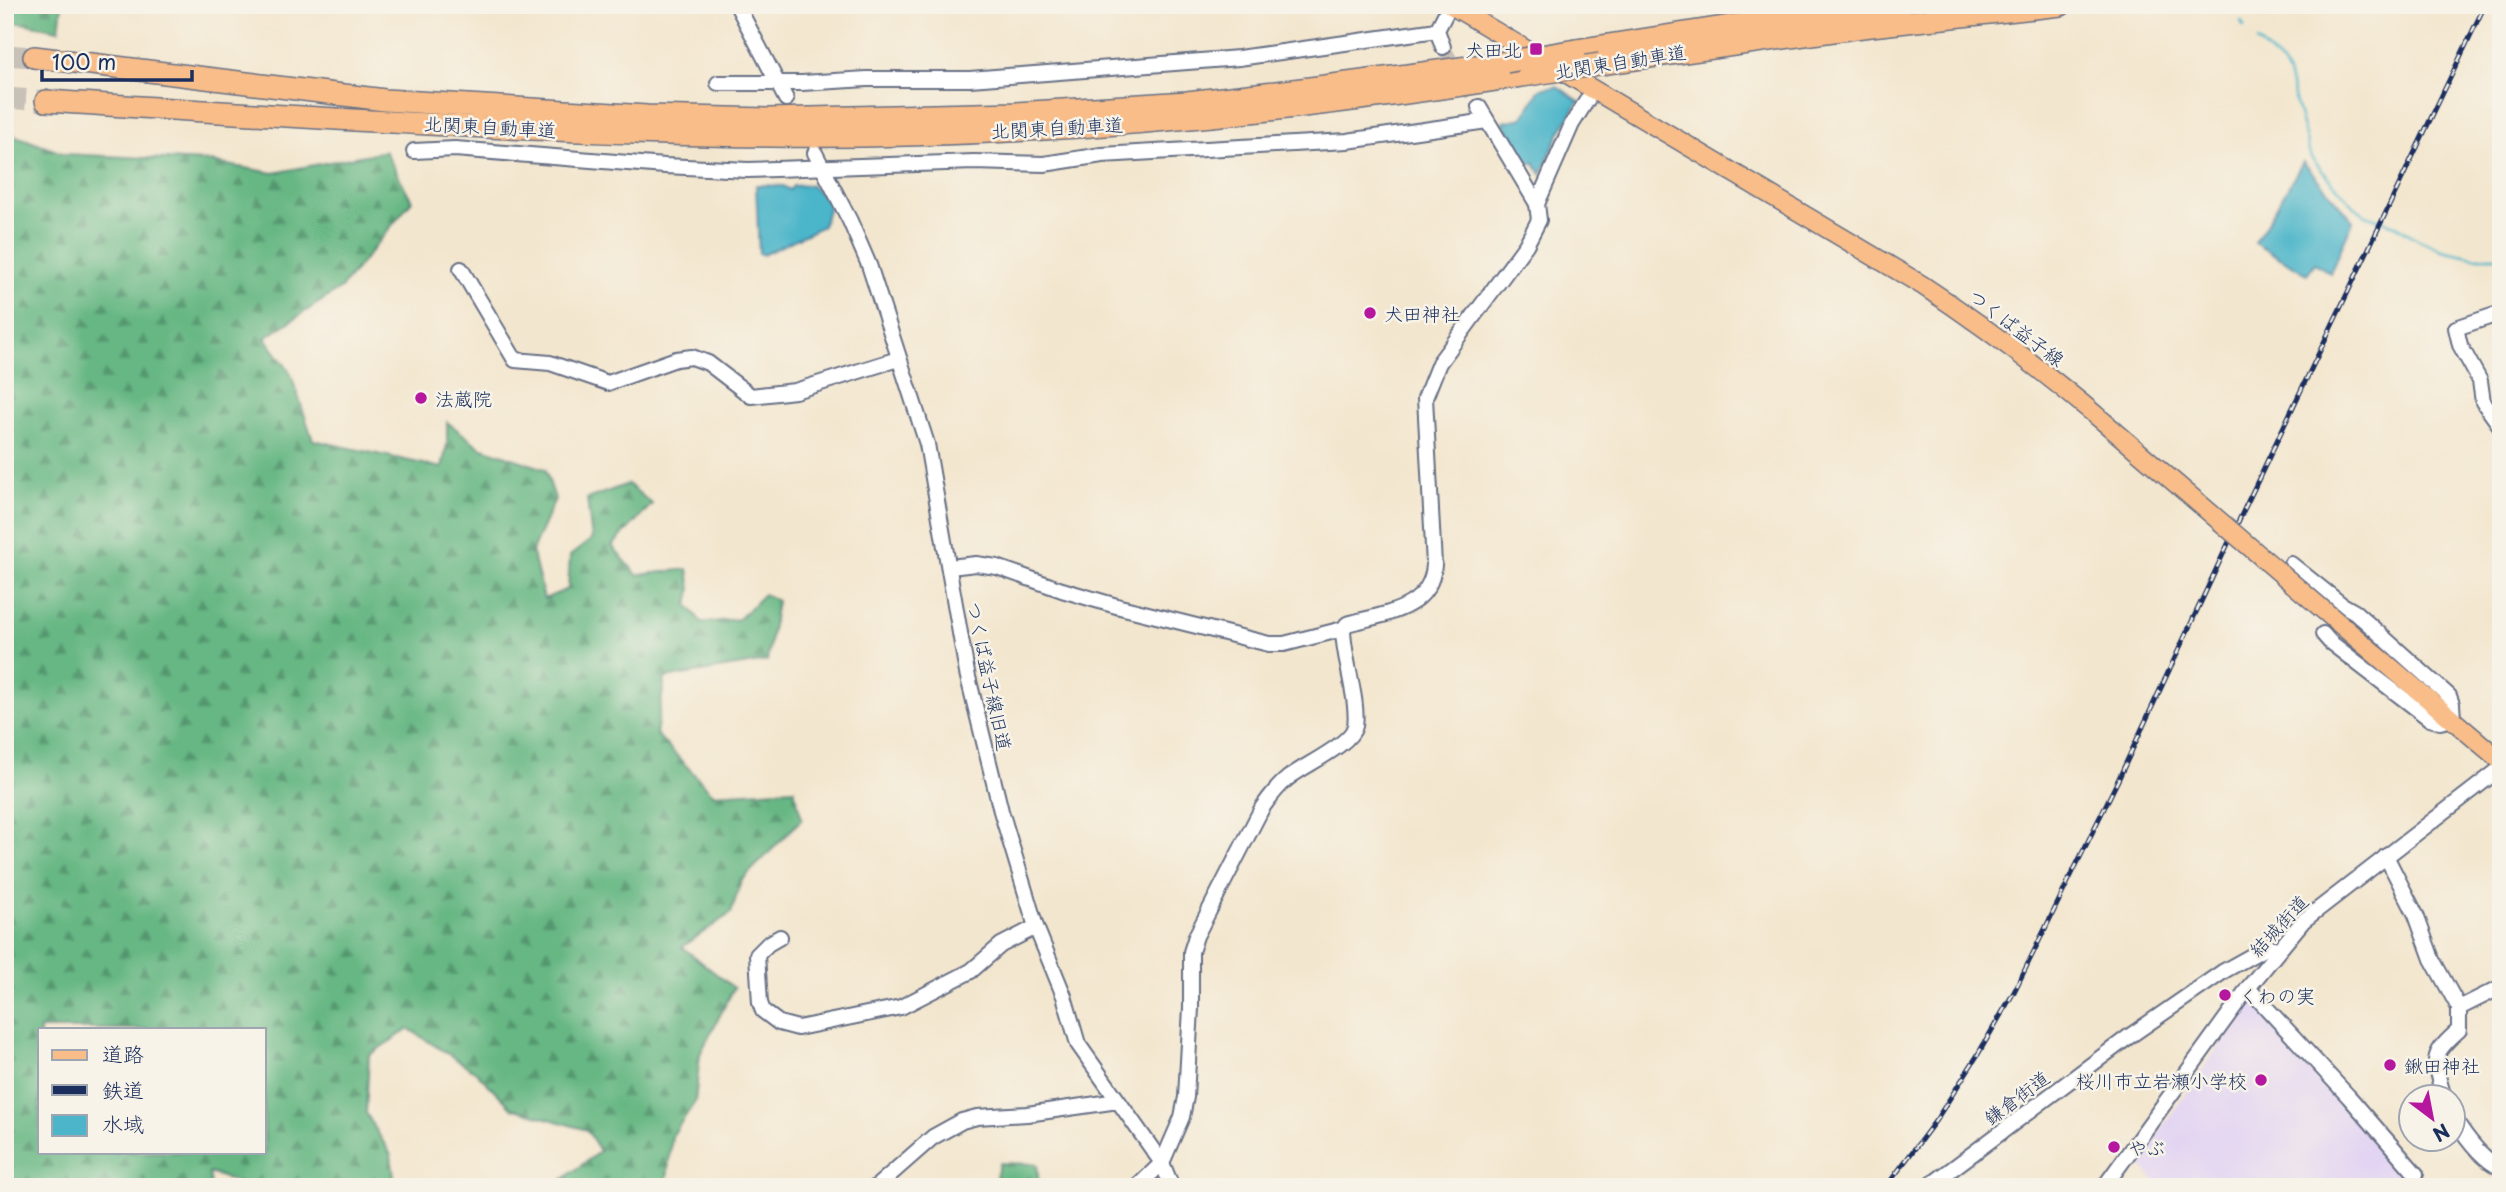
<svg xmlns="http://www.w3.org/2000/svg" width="2506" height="1192" viewBox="0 0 2506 1192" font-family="'Playpen Sans','Klee One',sans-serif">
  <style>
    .built { fill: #e2d4f3 }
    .forest { fill: url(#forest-firs); stroke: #407370; stroke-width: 2; fill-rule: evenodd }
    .water { fill: #4cb5c9; stroke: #347294; stroke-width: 2 }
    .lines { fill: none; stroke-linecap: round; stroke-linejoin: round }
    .stream { stroke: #4cb5c9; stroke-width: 2.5 }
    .minor-tunnel { stroke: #c8c1b8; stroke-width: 14; stroke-dasharray: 14 7; stroke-linecap: butt }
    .highway-tunnel { stroke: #c8c1b8; stroke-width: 21; stroke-dasharray: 21 10; stroke-linecap: butt }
    .minor-casing { stroke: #676f85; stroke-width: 18 }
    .major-casing { stroke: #676f85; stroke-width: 21 }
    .highway-casing { stroke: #676f85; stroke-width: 24 }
    .minor { stroke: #fff; stroke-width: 14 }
    .major { stroke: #f8bd89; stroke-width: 18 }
    .highway { stroke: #f8bd89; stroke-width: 21 }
    .rail-casing { stroke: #1b2f5e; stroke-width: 5 }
    .rail { stroke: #f7f3e8; stroke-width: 2.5; stroke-dasharray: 8; stroke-linecap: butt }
    .major-bridge-casing { stroke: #676f85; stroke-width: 21; stroke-linecap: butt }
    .highway-bridge-casing { stroke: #676f85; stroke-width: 24; stroke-linecap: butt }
    .major-bridge { stroke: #f8bd89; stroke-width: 18 }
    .highway-bridge { stroke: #f8bd89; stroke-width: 21 }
    .poi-dot { fill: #b5179e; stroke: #f7f3e8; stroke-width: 2.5 }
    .labels { text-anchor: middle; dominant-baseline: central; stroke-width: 5; stroke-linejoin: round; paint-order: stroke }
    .poi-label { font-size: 19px; fill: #1b2f5e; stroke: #f7f3e8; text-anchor: start }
    .street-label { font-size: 19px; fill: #1b2f5e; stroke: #f7f3e8 }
  </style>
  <defs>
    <pattern id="forest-firs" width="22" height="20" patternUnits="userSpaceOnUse" patternTransform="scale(1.75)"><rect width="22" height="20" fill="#66b783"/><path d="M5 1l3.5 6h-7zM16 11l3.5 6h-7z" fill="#53956e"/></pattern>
  </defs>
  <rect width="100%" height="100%" fill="#f7f3e8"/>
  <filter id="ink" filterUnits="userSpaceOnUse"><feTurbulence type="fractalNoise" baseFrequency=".0143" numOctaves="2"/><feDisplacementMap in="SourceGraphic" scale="14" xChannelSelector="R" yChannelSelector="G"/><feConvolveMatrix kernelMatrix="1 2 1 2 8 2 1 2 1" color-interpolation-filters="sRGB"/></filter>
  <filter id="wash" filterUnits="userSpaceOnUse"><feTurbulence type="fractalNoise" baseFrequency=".00686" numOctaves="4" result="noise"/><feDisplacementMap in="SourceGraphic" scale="28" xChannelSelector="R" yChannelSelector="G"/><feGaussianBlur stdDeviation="1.57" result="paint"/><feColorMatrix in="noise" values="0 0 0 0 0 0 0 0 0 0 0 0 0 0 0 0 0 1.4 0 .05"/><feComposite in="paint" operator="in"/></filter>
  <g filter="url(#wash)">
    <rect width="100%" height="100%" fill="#f3e6ce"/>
    <path class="built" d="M2253,997L2412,1173L2396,1187H2160L2138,1162Z"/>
    <g class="forest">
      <path d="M5,5H62L59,30L5,20Z"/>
      <path d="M5,132L65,154L204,161L274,173L385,151L412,201L341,288L265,338L290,372L313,440L442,468L447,445V422L480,447L545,469L555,499L532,551L544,599L568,589L570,556L592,539L587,499L628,484L652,504L612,546L637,575L688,569L691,590L688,605L702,623L739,619L764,594L777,601L767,661L665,678L656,734L713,794L794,789L802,819L741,881L731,913L682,947L734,988L700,1054L695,1102L672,1136L666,1187H553L600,1151L587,1130L512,1108L476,1072L409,1029L369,1055L366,1113L391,1155L395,1185L392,1187H254L209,1173L210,1187H5ZM40,1029H264V1152H40Z"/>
      <path d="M1000,1163L1037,1164L1039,1187H993Z"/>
    </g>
    <g class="water">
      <path d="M1557,86L1579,101L1560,132L1541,174L1534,162L1529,164L1503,122L1523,118L1540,89Z"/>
      <path d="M2303,162L2353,221L2330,273L2315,263L2307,274L2255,243Z"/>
      <path d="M756,185L783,186L790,190L793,186L810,185L823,195L829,206L823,226L763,255L759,253Z"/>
    </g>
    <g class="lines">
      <g class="stream">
        <path d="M2241,22L2244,27"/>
        <path d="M2257,41L2283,65L2288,74L2311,158L2355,207L2366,215L2395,225L2419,240L2442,250L2473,257H2501"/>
      </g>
    </g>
  </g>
  <g filter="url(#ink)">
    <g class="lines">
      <path class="minor-tunnel" d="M1443,47L1479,107"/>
      <g class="highway-tunnel">
        <path d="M5,55L34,57"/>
        <path d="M5,98L46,101"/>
      </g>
      <g class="minor-casing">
        <g id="minor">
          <path d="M737,5L786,99"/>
          <path d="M1443,47L1437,30L1450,5"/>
          <path d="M718,83H802L867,79H970L1239,58L1437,30"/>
          <path d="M414,151L455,149L665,166L748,170L974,162L1044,164L1102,155L1347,141L1487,121"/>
          <path d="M815,153L850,221L869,265L927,444L967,673L1001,811L1036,927L1064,996L1078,1044L1162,1163L1172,1187"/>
          <path d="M1537,204L1572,124L1594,89"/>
          <path d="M461,269L515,360L550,363L608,383L676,359L692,357L708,363L751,396L795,391L898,359"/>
          <path d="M2501,313L2456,328L2460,345L2480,381L2483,402L2501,427"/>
          <path d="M2291,564L2341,604L2355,612L2449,696L2452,704L2453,719L2440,722L2430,719L2330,642L2323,634"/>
          <path d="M950,567L976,564L997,567L1062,590L1120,607L1269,644H1284L1343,629L1347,624C1383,614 1431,610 1434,565L1425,398L1439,363L1526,245L1539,220L1537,204L1479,107"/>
          <path d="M2386,856L2416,915L2432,959L2459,1008V1030C2428,1057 2434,1060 2444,1098"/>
          <path d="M780,937L768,944L757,955L760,1003L763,1011L779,1023L798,1028L901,1007L971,971L1001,945L1036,927"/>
          <path d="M2248,988L2349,1097L2416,1174"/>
          <path d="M2459,1008L2501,987"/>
          <path d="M2454,1118C2465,1136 2481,1159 2501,1168"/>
          <path d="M876,1187L933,1137L962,1121L977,1117L1027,1114L1118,1101"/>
          <path d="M1137,1187L1162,1163L1182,1117L1186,1097L1191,1008V952L1196,936L1262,808C1269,798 1277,787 1287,779C1302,766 1351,745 1355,726C1359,701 1343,657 1343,629"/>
          <path d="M1928,1187L2127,1038L2224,971L2267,947L2279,949"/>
          <path d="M2104,1187L2248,988L2303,921L2501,768"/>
        </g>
      </g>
      <g class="major-casing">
        <g id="major">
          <path d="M1451,5L1922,285C1986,327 2046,373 2104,422"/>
          <path d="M2341,625L2501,761"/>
        </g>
      </g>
      <g class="highway-casing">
        <g id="highway">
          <path d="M1576,50L1730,26L1899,5"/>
          <path d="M34,57L385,100L647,116L769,119L1016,113L1187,102L1310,88L1506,62"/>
          <path d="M1600,64L1862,27L2061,5"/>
          <path d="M46,101C287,116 528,133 770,136C1024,139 1278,115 1529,75"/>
        </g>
      </g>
      <use href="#minor" class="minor"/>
      <use href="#major" class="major"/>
      <use href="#highway" class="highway"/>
      <g class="rail-casing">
        <path id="rail" d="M1886,1187L1936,1120L1977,1056L2014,992L2119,778L2240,518L2485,5"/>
      </g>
      <use href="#rail" class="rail"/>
      <g class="major-bridge-casing">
        <path id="major-bridge" d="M2104,422L2341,625"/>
      </g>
      <g class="highway-bridge-casing">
        <g id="highway-bridge">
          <path d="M1506,62L1576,50"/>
          <path d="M1529,75L1600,64"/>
        </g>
      </g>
      <use href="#major-bridge" class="major-bridge"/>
      <use href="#highway-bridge" class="highway-bridge"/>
    </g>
  </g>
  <g class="poi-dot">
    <rect x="1529" y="42" width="14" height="14" rx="3.5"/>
    <circle cx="1370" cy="313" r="7"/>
    <circle cx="421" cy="398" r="7"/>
    <circle cx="2225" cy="995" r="7"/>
    <circle cx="2390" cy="1065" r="7"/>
    <circle cx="2261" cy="1080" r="7"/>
    <circle cx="2114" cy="1147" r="7"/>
  </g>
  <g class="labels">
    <g class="poi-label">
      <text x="1522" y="49" text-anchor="end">犬田北</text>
      <text x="1384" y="313">犬田神社</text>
      <text x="435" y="398">法蔵院</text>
      <text x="2239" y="995">くわの実</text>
      <text x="2404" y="1065">鍬田神社</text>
      <text x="2247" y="1080" text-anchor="end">桜川市立岩瀬小学校</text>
      <text x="2128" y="1147">やぶ</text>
    </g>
    <g class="street-label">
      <text transform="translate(1620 61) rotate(-9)">北関東自動車道</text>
      <text transform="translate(490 126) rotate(3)">北関東自動車道</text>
      <text transform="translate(1057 127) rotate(-3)">北関東自動車道</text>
      <text transform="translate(2017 327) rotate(37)">つくば益子線</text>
      <text transform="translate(990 676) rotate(78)">つくば益子線旧道</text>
      <text transform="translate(2278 925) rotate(-47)">結城街道</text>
      <text transform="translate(2016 1097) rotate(-37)">鎌倉街道</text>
    </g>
  </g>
  <rect width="2506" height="1192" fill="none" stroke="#f7f3e8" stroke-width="28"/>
  <rect x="38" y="1028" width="228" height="126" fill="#f7f3e8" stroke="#9fa5b1" stroke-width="2"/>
  <rect x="52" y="1050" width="35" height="10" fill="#f8bd89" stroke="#9fa5b1" stroke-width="2"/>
  <text x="102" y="1062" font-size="21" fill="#1b2f5e">道路</text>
  <rect x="52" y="1085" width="35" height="10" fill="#1b2f5e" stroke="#9fa5b1" stroke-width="2"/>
  <text x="102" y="1098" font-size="21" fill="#1b2f5e">鉄道</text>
  <rect x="52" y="1115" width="35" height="21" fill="#4cb5c9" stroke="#9fa5b1" stroke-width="2"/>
  <text x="102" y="1132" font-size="21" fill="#1b2f5e">水域</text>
  <g transform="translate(2432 1118) rotate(148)"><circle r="33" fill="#f7f3e8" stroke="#9fa5b1" stroke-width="2"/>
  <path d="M0-5L12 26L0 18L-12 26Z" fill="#b5179e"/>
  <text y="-10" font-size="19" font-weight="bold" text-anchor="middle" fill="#1b2f5e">N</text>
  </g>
  <path d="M42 70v10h150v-10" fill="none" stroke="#1b2f5e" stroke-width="3.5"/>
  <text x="52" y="70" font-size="21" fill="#1b2f5e" stroke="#f7f3e8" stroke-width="5" paint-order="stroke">100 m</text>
</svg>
